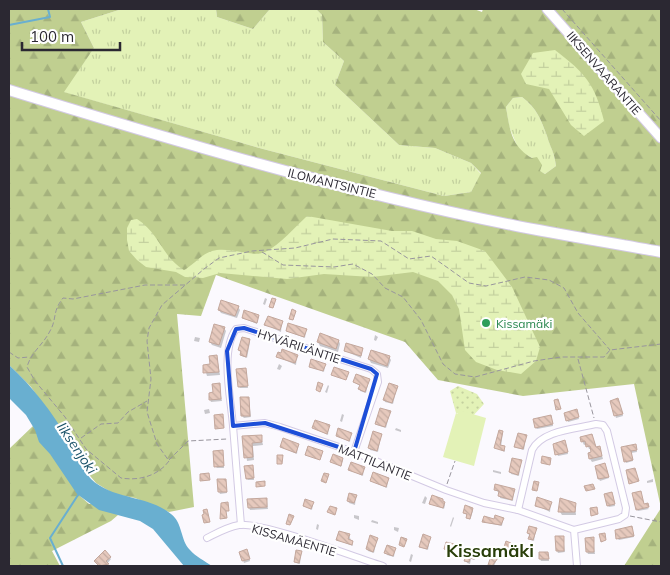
<svg xmlns="http://www.w3.org/2000/svg" width="670" height="575" viewBox="0 0 670 575" font-family="Mulish,sans-serif">
  <style>
    .grass { fill: url(#grass-tufts) }
    .forest { fill: url(#forest-firs); fill-rule: evenodd }
    .wetland { fill: url(#wetland-marsh) }
    .park { fill: url(#park-dots) }
    .pitch { fill: #e3f2b7 }
    .water { fill: #69afd0 }
    .shadow { fill: #0003 }
    .lines { fill: none; stroke-linecap: round; stroke-linejoin: round }
    .stream { stroke: #69afd0; stroke-width: 2 }
    .building { fill: url(#building-back-hatch); stroke: #c3a79c }
    .street-casing { stroke: #d3cae4; stroke-width: 8 }
    .secondary-casing { stroke: #d3cae4; stroke-width: 11 }
    .primary-casing { stroke: #d3cae4; stroke-width: 12 }
    .path { stroke: #98959d; stroke-width: 1; stroke-dasharray: 5 2.5; stroke-linecap: butt }
    .street { stroke: #fff; stroke-width: 6 }
    .secondary { stroke: #fff; stroke-width: 9 }
    .primary { stroke: #fff; stroke-width: 10 }
    .marked { fill: none; stroke: #1d4ed8; stroke-width: 4; stroke-linejoin: round }
    .leisure-dot { fill: #2e9e5b; stroke: #fff; stroke-width: 2 }
    .labels { text-anchor: middle; dominant-baseline: central; stroke-width: 4.5; stroke-linejoin: round; paint-order: stroke }
    .street-label { font-size: 12px; fill: #2b2832; stroke: #fff }
    .leisure-label { font-size: 12px; fill: #27864d; stroke: #fff; text-anchor: start }
    .water-label { font-size: 14px; font-style: italic; fill: #1a5269; stroke: #fff }
    .district-label { font-size: 18px; font-weight: bold; fill: #293f0a; stroke: #fff }
  </style>
  <defs>
    <pattern id="grass-tufts" width="24" height="20" patternUnits="userSpaceOnUse" patternTransform="scale(1.25)"><rect width="24" height="20" fill="#e3f2b7"/><path d="M3 7l-1-3M5 7V3M7 7l1-3M15 17l-1-3M17 17v-4M19 17l1-3" fill="none" stroke="#c3d09e"/></pattern>
    <pattern id="forest-firs" width="22" height="20" patternUnits="userSpaceOnUse" patternTransform="scale(1.25)"><rect width="22" height="20" fill="#c0cf90"/><path d="M5 1l3.5 6h-7zM16 11l3.5 6h-7z" fill="#a5b27d"/></pattern>
    <pattern id="wetland-marsh" width="20" height="14" patternUnits="userSpaceOnUse" patternTransform="scale(1.25)"><rect width="20" height="14" fill="#e3f2b7"/><path d="M1 5h8M5 5V1M11 12h8M15 12V8" fill="none" stroke="#c3d09e"/></pattern>
    <pattern id="park-dots" width="8" height="8" patternUnits="userSpaceOnUse" patternTransform="scale(1.25)"><rect width="8" height="8" fill="#e3f2b7"/><path d="M2 2h.1M6 6h.1" fill="none" stroke="#c3d09e" stroke-width="1.8" stroke-linecap="round"/></pattern>
    <pattern id="building-back-hatch" width="6" height="6" patternUnits="userSpaceOnUse" patternTransform="scale(1.25)"><rect width="6" height="6" fill="#e6c9bd"/><path d="M-1 5l2 2M0 0l6 6M5-1l2 2" fill="none" stroke="#c5ada3"/></pattern>
  </defs>
  <rect width="100%" height="100%" fill="#fbf9fe"/>
  <g class="grass">
    <path d="M122,9H216L217,17L253,29L270,9H316L322,15L323,42L344,61L335,85L399,145L435,148L471,163L481,174L471,192L444,196L263,149L63,92L94,48L81,22Z"/>
    <path d="M522,97C537,108 541,120 547,136C551,149 554,150 556,166L545,174L539,171L532,158L519,151L509,126L506,107L513,98Z"/>
  </g>
  <g class="forest">
    <path d="M9,9H122L81,22L94,48L64,92L263,149L444,196L471,192L481,173L471,163L435,148L399,145L335,85L344,61L323,42L322,15L316,9H474L482,12L483,9H661V566H624L661,508L634,384L523,396L438,380L405,342L216,275L201,316L177,314L194,507L169,512L135,498L114,494L96,483L81,465L69,441L31,387L9,365ZM522,97C537,108 541,120 547,136C551,150 554,150 556,166L545,174L540,171L542,165L537,157L532,158C511,146 510,130 506,107L513,98Z"/>
    <path d="M216,9H270L253,29L217,17Z"/>
    <path d="M33,426L80,496L89,504H97L118,515L111,521L52,551L60,566H9V449Z"/>
  </g>
  <g class="wetland">
    <path d="M555,50C585,73 595,84 604,121L584,136L571,125L549,89L526,84L521,74L533,53Z"/>
    <path d="M307,216L392,231H412L436,239L457,241L485,251L512,287L540,347L536,361L521,374L497,370L476,362L465,350L459,309L452,295L438,281L413,272L372,277L324,274L287,279L220,273L203,278L185,277L176,272L146,267L137,260L129,251L127,240V228L131,220L137,219C160,234 162,257 184,270C195,264 200,255 212,251C230,246 253,258 265,252C281,244 294,228 307,216Z"/>
  </g>
  <path class="park" d="M458,386L477,394L484,404L471,418L456,413L450,391Z"/>
  <path class="pitch" d="M459,410L486,418L474,466L443,457L456,413L458,414Z"/>
  <path class="water" d="M9,365C33,387 52,412 68,439C76,453 80,467 91,479C113,500 148,495 171,514C183,523 180,540 190,550C196,557 205,561 212,566H184L153,529L140,521L99,510L77,494L50,454L39,442L35,430L26,415L9,398Z"/>
  <g class="shadow">
    <path d="M265,298L267,299L265,305L263,304Z"/>
    <path d="M238,307L240,310L237,318L221,313L219,310Z"/>
    <path d="M258,316L257,324L243,318Z"/>
    <path d="M282,322L281,332L266,325Z"/>
    <path d="M224,328L226,331L221,348L212,345L210,342Z"/>
    <path d="M306,330L305,338L287,331Z"/>
    <path d="M375,335L378,337L376,341L374,340Z"/>
    <path d="M195,337L200,338L199,342L194,341Z"/>
    <path d="M249,341L250,342L247,358L242,356L239,350Z"/>
    <path d="M339,341L340,344L338,352L320,346L318,342Z"/>
    <path d="M362,349L361,358L345,351Z"/>
    <path d="M217,356L220,375L207,376L204,366L211,365Z"/>
    <path d="M297,356L296,365L278,357Z"/>
    <path d="M389,357L391,360L388,368L371,363L369,359Z"/>
    <path d="M279,364L282,366L280,370L277,369Z"/>
    <path d="M325,365L324,372L310,366Z"/>
    <path d="M245,370L248,388H240L239,387Z"/>
    <path d="M369,380L366,393L360,391V386L354,382Z"/>
    <path d="M219,385L222,401L211,402L210,400Z"/>
    <path d="M328,385L329,386L327,393L325,392Z"/>
    <path d="M397,387L393,404L385,402L384,400Z"/>
    <path d="M249,400L251,417L244,418L242,416Z"/>
    <path d="M611,401L619,402L623,416L616,418Z"/>
    <path d="M204,410L209,409L210,413L205,414Z"/>
    <path d="M390,412L386,428L377,425L376,424Z"/>
    <path d="M577,413L579,419L568,422L567,420Z"/>
    <path d="M342,414L344,415L342,422L340,421Z"/>
    <path d="M552,419L553,426L537,429L536,428Z"/>
    <path d="M329,426L328,435L314,428Z"/>
    <path d="M396,428L401,430V432L395,430Z"/>
    <path d="M503,432L501,447H504L505,452L496,448Z"/>
    <path d="M351,434L350,442L337,436Z"/>
    <path d="M381,435L378,452L370,450L369,448Z"/>
    <path d="M261,436L263,445L253,446L254,460L247,461L244,437Z"/>
    <path d="M526,436L524,450L517,448L516,447Z"/>
    <path d="M592,436L596,449L600,448L603,459L592,462L590,459L593,453L592,449H589L587,444L584,445L582,441Z"/>
    <path d="M566,444L568,454L558,456L557,454Z"/>
    <path d="M298,445L297,454L282,447Z"/>
    <path d="M636,447L637,452L631,453L633,461L626,463L622,448Z"/>
    <path d="M222,452L224,468H217L215,466Z"/>
    <path d="M343,459L341,467L332,462Z"/>
    <path d="M521,461L519,476L511,474L510,472Z"/>
    <path d="M252,467L254,480H248L247,479Z"/>
    <path d="M606,467L609,478L600,481L599,479Z"/>
    <path d="M364,468L363,476L350,470Z"/>
    <path d="M493,470L501,472V474L493,472Z"/>
    <path d="M388,479L387,488L371,481Z"/>
    <path d="M653,479V482L647,483V481Z"/>
    <path d="M226,480L227,493L220,494L219,492Z"/>
    <path d="M495,490H514L513,501L500,498V493Z"/>
    <path d="M613,495L615,506L609,507L608,506Z"/>
    <path d="M356,496L355,505L349,503L348,501Z"/>
    <path d="M425,496L427,498L425,504L422,503Z"/>
    <path d="M442,500L445,505L444,509L431,503Z"/>
    <path d="M267,501L268,509L250,510L249,508Z"/>
    <path d="M313,503L312,510L304,506Z"/>
    <path d="M551,503L550,512L536,505Z"/>
    <path d="M575,504L576,515H562L560,512Z"/>
    <path d="M644,506L649,509L638,511L637,510Z"/>
    <path d="M472,509L473,511L470,520L464,512Z"/>
    <path d="M354,515L359,516V520L354,518Z"/>
    <path d="M453,517L454,518L451,527L450,526Z"/>
    <path d="M503,519L502,526L483,522L494,520Z"/>
    <path d="M372,520L378,522V524L371,522Z"/>
    <path d="M317,524L319,525L318,530L316,529Z"/>
    <path d="M394,527L399,528L398,532L394,530Z"/>
    <path d="M632,528L634,537L619,540L618,539Z"/>
    <path d="M536,529L534,541L531,540L528,533Z"/>
    <path d="M349,535L353,546L337,540Z"/>
    <path d="M563,537L565,552L558,553L557,551Z"/>
    <path d="M430,538L428,550L422,548L421,547Z"/>
    <path d="M377,539L374,553L368,551L367,549Z"/>
    <path d="M593,539L595,554H588L587,552Z"/>
    <path d="M395,549L394,557L387,555L386,553Z"/>
    <path d="M240,552H248L250,561L244,563Z"/>
    <path d="M301,552L300,564L296,563L295,562Z"/>
    <path d="M476,553L475,560L471,559L470,564L467,563L466,561Z"/>
    <path d="M548,553L549,561H541L540,559Z"/>
    <path d="M411,554L413,555L411,562L409,561Z"/>
    <path d="M110,558L111,559L107,564L109,566H100L97,563Z"/>
    <path d="M497,559L494,566H491L490,565Z"/>
  </g>
  <g class="lines">
    <g class="stream">
      <path d="M9,25L50,17L48,9"/>
      <path d="M63,566L50,538L78,495"/>
    </g>
  </g>
  <g class="building">
    <path d="M272,298L276,299L273,308L269,307Z"/>
    <path d="M221,300L239,306L235,316L218,310Z"/>
    <path d="M292,309L296,311L293,320L289,319Z"/>
    <path d="M244,310L259,315L257,323L242,318Z"/>
    <path d="M268,316L283,321L280,330L264,325Z"/>
    <path d="M288,323L307,329L304,337L286,331Z"/>
    <path d="M214,324L225,327L219,345L209,342Z"/>
    <path d="M320,333L339,340L336,349L317,342Z"/>
    <path d="M242,337L250,339L246,357L240,355L241,351L238,350Z"/>
    <path d="M346,343L363,348L361,356L344,351Z"/>
    <path d="M282,349L298,355L295,363L276,357L278,352L281,353Z"/>
    <path d="M371,350L390,356L387,366L368,359Z"/>
    <path d="M217,355L219,372L203,373V365L210,364L209,356Z"/>
    <path d="M311,359L326,364L323,371L309,367Z"/>
    <path d="M334,367L349,372L346,380L331,375Z"/>
    <path d="M246,368L248,386L238,387L236,369Z"/>
    <path d="M356,374L370,379L365,392L358,389L360,385L353,382Z"/>
    <path d="M318,382L323,384L320,392L316,390Z"/>
    <path d="M220,383L221,399L209,400V393L213,392L212,384Z"/>
    <path d="M389,383L398,386L392,403L383,400Z"/>
    <path d="M240,397H249L250,416H241Z"/>
    <path d="M618,398L623,414L614,416L610,401Z"/>
    <path d="M558,399L561,409L556,410L554,400Z"/>
    <path d="M380,408L391,411L385,427L375,424Z"/>
    <path d="M577,409L579,417L566,421L564,413Z"/>
    <path d="M223,414L224,428L215,429L214,415Z"/>
    <path d="M551,415L553,424L535,428L533,419Z"/>
    <path d="M315,420L330,425L327,434L312,428Z"/>
    <path d="M338,428L352,433L349,441L336,436Z"/>
    <path d="M499,430L503,431L500,445L505,446L504,451L494,448Z"/>
    <path d="M373,431L382,434L377,451L368,448Z"/>
    <path d="M518,433L527,435L523,449L514,447Z"/>
    <path d="M592,434L596,447L600,446L602,456L589,459L588,453L591,452L590,446L586,447L585,441L581,442L580,437Z"/>
    <path d="M262,435V442L252,443L253,457L244,458L242,436Z"/>
    <path d="M283,438L299,444L296,453L280,447Z"/>
    <path d="M565,440L568,452L555,455L553,444Z"/>
    <path d="M636,444L637,450L631,451L633,460L624,462L621,447Z"/>
    <path d="M308,446L323,451L320,460L305,455Z"/>
    <path d="M223,450L224,466L214,467L213,451Z"/>
    <path d="M333,454L343,458L341,466L330,462Z"/>
    <path d="M277,455H283L282,464H277Z"/>
    <path d="M542,456L551,458L550,465L541,463Z"/>
    <path d="M512,458L522,460L518,475L509,472Z"/>
    <path d="M351,462L365,467L362,475L348,470Z"/>
    <path d="M605,463L609,477L598,479L595,466Z"/>
    <path d="M253,465L254,478L246,479L244,466Z"/>
    <path d="M635,468L639,481L629,484L626,470Z"/>
    <path d="M373,472L389,478L386,487L370,481Z"/>
    <path d="M209,473L210,480L200,481V474Z"/>
    <path d="M324,473L329,474L326,483L321,481Z"/>
    <path d="M217,479H226L227,492H218Z"/>
    <path d="M265,481V486L256,487V482Z"/>
    <path d="M534,481L539,482L537,491L532,490Z"/>
    <path d="M495,484L515,489L512,500L498,496L499,491L494,490Z"/>
    <path d="M593,484L595,489L586,491L584,486Z"/>
    <path d="M641,491L644,504L648,503L649,507L636,510L632,493Z"/>
    <path d="M612,492L615,504L607,506L604,494Z"/>
    <path d="M349,493L357,495L354,503L347,501Z"/>
    <path d="M432,495L443,499V501L445,502L443,508L429,504Z"/>
    <path d="M537,497L552,502L549,510L535,506Z"/>
    <path d="M267,498V507L248,508L247,499Z"/>
    <path d="M560,498L576,503L575,512H558Z"/>
    <path d="M305,499L314,502L311,509L303,506Z"/>
    <path d="M228,502L229,511H226L227,518L220,519L221,503Z"/>
    <path d="M465,505L473,508L470,519L466,518L467,514L463,513Z"/>
    <path d="M330,506L337,508L335,515L327,512Z"/>
    <path d="M597,507L598,514L591,516L590,508Z"/>
    <path d="M207,509L210,522L204,523L202,515L204,514L203,510Z"/>
    <path d="M289,514L294,516L290,525L286,524Z"/>
    <path d="M495,515L504,518L501,525L482,522L484,516L494,519Z"/>
    <path d="M529,526L537,528L533,540L528,539L530,534L527,533Z"/>
    <path d="M632,526L634,536L616,539L615,530Z"/>
    <path d="M339,531L350,534L348,539L353,541L352,545L336,540Z"/>
    <path d="M605,533L606,540L601,542L599,534Z"/>
    <path d="M423,534L431,537L427,549L419,547Z"/>
    <path d="M370,535L378,538L373,552L366,549Z"/>
    <path d="M555,536H564V551H556Z"/>
    <path d="M401,537L407,539L404,547L399,545Z"/>
    <path d="M594,537V552H586L585,538Z"/>
    <path d="M506,541L511,543L508,551L503,550Z"/>
    <path d="M446,542L454,544L452,552L444,549Z"/>
    <path d="M387,545L396,548L393,556L384,553Z"/>
    <path d="M247,549L250,559L242,561L239,552Z"/>
    <path d="M469,549L476,552L474,559L470,558L469,562L464,561Z"/>
    <path d="M105,550L111,557L106,561L109,564L99,566L94,561Z"/>
    <path d="M296,550L302,551L299,563L294,562Z"/>
    <path d="M539,552H548L549,559H539Z"/>
    <path d="M491,556L498,558L492,566L488,565Z"/>
  </g>
  <g class="lines">
    <g class="street-casing">
      <g id="street">
        <path d="M233,426C231,399 220,351 236,329L244,328L371,369L377,374L378,382L354,452"/>
        <path d="M518,510L532,450C542,430 576,429 596,424L603,425L607,431L626,508L625,515L619,519L574,530"/>
        <path d="M241,525L233,426L265,423L280,427L354,452L446,490L484,503L518,510L574,530L577,566"/>
        <path d="M207,538C217,533 227,527 239,525C263,522 354,557 383,566"/>
      </g>
    </g>
    <g class="secondary-casing">
      <path id="secondary" d="M547,9L661,138"/>
    </g>
    <g class="primary-casing">
      <path id="primary" d="M9,90C175,141 342,191 512,225C562,235 612,243 661,252"/>
    </g>
    <g class="path">
      <path d="M562,9L661,121"/>
      <path d="M262,252L283,265L334,267L353,264L372,274L385,288L403,297L421,320L443,364L455,374L475,377L534,361L561,357H604L610,350L661,344"/>
      <path d="M185,285H145L73,299L63,298C52,312 57,319 50,331C43,345 31,352 27,367L35,381L65,417L86,449L121,478C139,481 158,476 169,461L157,444L147,412L151,379L147,341L149,328L162,305L204,269L219,258L252,251L295,248L333,239L381,241L409,259L431,256L469,283L486,286L525,277L549,280L564,288L578,313L610,350"/>
      <path d="M9,352L18,358L29,357"/>
      <path d="M578,359L594,418"/>
      <path d="M81,438L101,424L118,423L128,412L147,401"/>
      <path d="M169,460L188,441L227,439"/>
      <path d="M447,484L455,461"/>
      <path d="M630,516L661,522"/>
    </g>
    <use href="#street" class="street"/>
    <use href="#secondary" class="secondary"/>
    <use href="#primary" class="primary"/>
  </g>
  <path class="marked" d="M244,328L371,369L377,374L354,452L265,423L233,426L227,351L236,329Z"/>
  <circle class="leisure-dot" cx="486" cy="323" r="5"/>
  <g class="labels">
    <g class="street-label">
      <text transform="translate(604 73) rotate(49)">IIKSENVAARANTIE</text>
      <text transform="translate(332 183) rotate(14)">ILOMANTSINTIE</text>
      <text transform="translate(299 346) rotate(18)">HYVÄRILÄNTIE</text>
      <text transform="translate(375 462) rotate(22)">MATTILANTIE</text>
      <text transform="translate(294 540) rotate(16)">KISSAMÄENTIE</text>
    </g>
    <g class="leisure-label">
      <text x="496" y="323">Kissamäki</text>
    </g>
    <g class="water-label">
      <text transform="translate(77 448) rotate(56)">Iiksenjoki</text>
    </g>
    <g class="district-label">
      <text x="490" y="550">Kissamäki</text>
    </g>
  </g>
  <rect width="670" height="575" fill="none" stroke="#2b2832" stroke-width="20"/>
  <path d="M22 42v8h98v-8" fill="none" stroke="#2b2832" stroke-width="2.5"/>
  <text x="30" y="42" font-size="15" fill="#2b2832" stroke="#ffffff" stroke-width="4" paint-order="stroke">100 m</text>
</svg>
